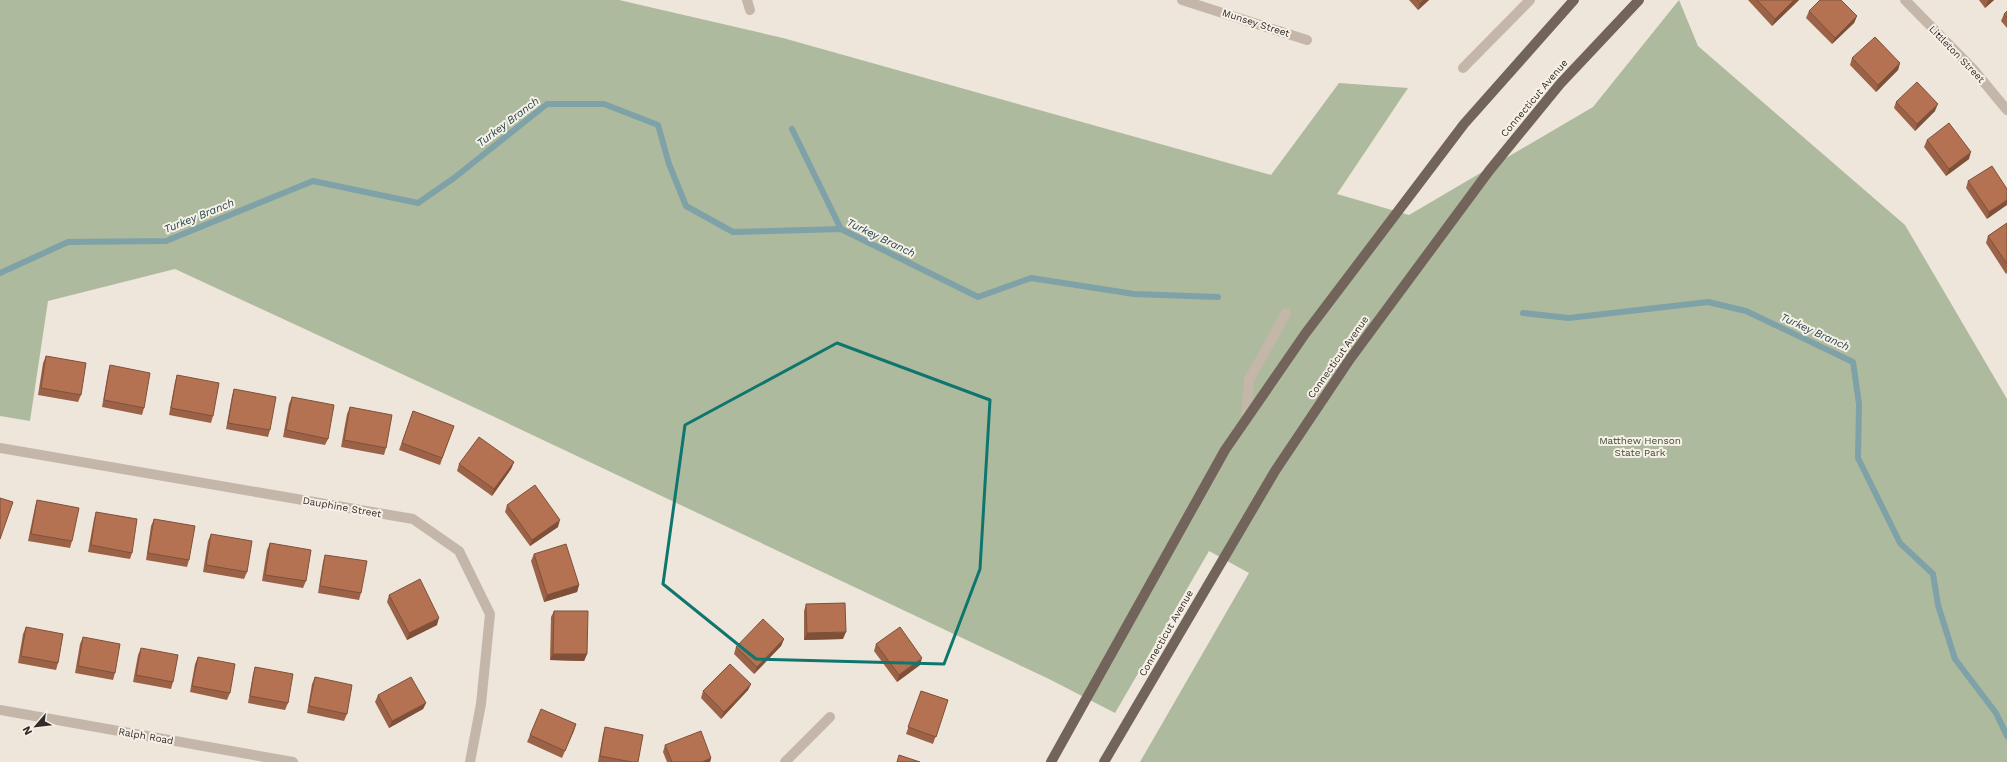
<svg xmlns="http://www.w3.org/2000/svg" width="2007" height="762" viewBox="0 0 2007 762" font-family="'Work Sans',sans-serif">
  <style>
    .green { fill: #aeba9d }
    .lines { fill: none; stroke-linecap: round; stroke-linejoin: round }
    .stream { stroke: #7ea2a7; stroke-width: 6 }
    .service { stroke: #c4b7a9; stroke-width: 10 }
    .minor { stroke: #c4b7a9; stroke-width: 10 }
    .tertiary { stroke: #c4b7a9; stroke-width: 10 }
    .primary { stroke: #72645b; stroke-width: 10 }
    .wall { fill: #9c6247 }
    .shaded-wall { fill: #7f5039 }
    .building { fill: #b57252; stroke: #7f5039 }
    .marked { fill: none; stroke: #0f766e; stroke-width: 3; stroke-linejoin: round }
    .labels { text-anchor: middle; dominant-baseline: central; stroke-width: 4; stroke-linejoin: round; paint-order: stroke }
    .street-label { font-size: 10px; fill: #322c28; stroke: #f6f0e7 }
    .park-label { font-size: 10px; fill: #3f4d2f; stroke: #f6f0e7 }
    .water-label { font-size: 11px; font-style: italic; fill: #23474e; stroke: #f6f0e7 }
  </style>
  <rect width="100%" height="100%" fill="#eee6db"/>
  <path class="green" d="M0,0H619L783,38L1271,175L1339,83L1408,88L1337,194L1409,215L1593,107L1679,0L1698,46L1905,225L2007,399V762H1140L1249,573L1209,551L1115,713L1049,679L486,413L175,269L48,301L30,421L0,416Z"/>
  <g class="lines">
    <g class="stream">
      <path d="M792,129L841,229"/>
      <path d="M0,273L68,242L166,241L313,181L418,203L454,178L547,104H604L658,125L669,164L686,206L733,232L841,229L978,297L1031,278L1134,294L1218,297"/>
      <path d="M1523,313L1569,318L1708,302L1746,311L1853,362L1859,404L1858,458L1900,543L1933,574L1938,605L1955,659L1996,713L2007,736"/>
    </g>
    <g class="service">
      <path d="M1463,68L1530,0"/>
      <path d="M1246,419L1249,380L1286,313"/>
    </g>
    <g class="minor">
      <path d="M1182,0L1307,40"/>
      <path d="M1905,0L1973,69L2007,110"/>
      <path d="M0,448L413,519L459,551L490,614L481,704L470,762"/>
      <path d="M0,710L293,762"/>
      <path d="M785,762L830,717"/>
    </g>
    <path class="tertiary" d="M747,0L750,10"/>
    <g class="primary">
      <path d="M1051,762L1225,450L1305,334L1464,124L1574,0"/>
      <path d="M1104,762L1275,471L1350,359L1489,171L1560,84L1639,0"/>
    </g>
  </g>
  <g class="wall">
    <path d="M1409,0H1429L1418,10Z"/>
    <path d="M1748,0H1799L1772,26Z"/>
    <path d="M1979,0H1994L1985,8Z"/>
    <path d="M1809,11L1857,16L1854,23L1832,44L1806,18Z"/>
    <path d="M2007,11V28L2001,21L2004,14Z"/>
    <path d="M1852,58L1900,63L1898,70L1876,92L1850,65Z"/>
    <path d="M1896,102L1935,111L1915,131L1894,108Z"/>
    <path d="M1927,140L1969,159L1946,176L1924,147Z"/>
    <path d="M1968,181L2007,189L1987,219L1966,188Z"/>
    <path d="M2007,223V273L2006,274L1986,243L1988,236Z"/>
    <path d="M46,356L81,395L78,402L38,395L43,363Z"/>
    <path d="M110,365L144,408L142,415L102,407L108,372Z"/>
    <path d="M177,375L213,416L211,423L169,415L175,382Z"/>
    <path d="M234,389L270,430L268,437L226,429L232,396Z"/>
    <path d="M292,397L328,439L325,445L283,437L289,404Z"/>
    <path d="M350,407L386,448L384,455L341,447L347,414Z"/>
    <path d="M413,411L454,426L440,465L399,450Z"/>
    <path d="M514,462L511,469L492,496L457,471L459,464Z"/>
    <path d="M37,500L72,541L70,548L28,541L35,507Z"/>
    <path d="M507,505L558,527L530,546L505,512Z"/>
    <path d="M96,512L132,553L130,559L88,552L94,519Z"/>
    <path d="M154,519L189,560L187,567L146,560L151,526Z"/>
    <path d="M211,534L247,572L244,579L203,572L208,541Z"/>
    <path d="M270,543L306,581L303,588L262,581L267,550Z"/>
    <path d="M534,554L579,585L577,592L544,602L531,561Z"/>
    <path d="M325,555L361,593L359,600L318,593L323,562Z"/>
    <path d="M389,595L437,625L407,640L387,602Z"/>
    <path d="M806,604L843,639L804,640V611Z"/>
    <path d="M554,611L587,654L584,661L550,660L551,617Z"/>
    <path d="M26,627L58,663L56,670L18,663L23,634Z"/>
    <path d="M83,637L115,673L113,680L75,673L80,644Z"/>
    <path d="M784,639L781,646L754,674L734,654L736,647Z"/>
    <path d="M876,644L920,665L897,682L874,651Z"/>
    <path d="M141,648L173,682L171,689L133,682L138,655Z"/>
    <path d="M198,657L230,693L227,700L190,692L195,664Z"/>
    <path d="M255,667L288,703L285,710L248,703L253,674Z"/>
    <path d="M315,677L347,714L344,721L307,713L312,684Z"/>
    <path d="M751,684L748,690L721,719L701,698L703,691Z"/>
    <path d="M921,691L948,700L933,744L906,734Z"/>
    <path d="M378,695L426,703L423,709L389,728L375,702Z"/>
    <path d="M576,724L562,758L527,742L530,735Z"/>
    <path d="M605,727L638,762H598L603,734Z"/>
    <path d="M665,745L711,758L710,762H667L663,752Z"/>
  </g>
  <g class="shaded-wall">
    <path d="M1424,0H1429L1418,10L1420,3Z"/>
    <path d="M1794,0H1799L1772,26L1775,19Z"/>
    <path d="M1989,0H1994L1985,8L1988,1Z"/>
    <path d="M1857,16L1854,23L1832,44L1835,38Z"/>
    <path d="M1900,63L1898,70L1876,92L1878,85Z"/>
    <path d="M1938,104L1935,111L1915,131L1917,124Z"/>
    <path d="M1971,152L1969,159L1946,176L1949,169Z"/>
    <path d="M2007,200V205L1987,219L1989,212Z"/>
    <path d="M514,462L511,469L492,496L494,489Z"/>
    <path d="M560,520L558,527L530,546L532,540Z"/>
    <path d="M579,585L577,592L544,602L547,595Z"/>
    <path d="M439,618L437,625L407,640L409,633Z"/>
    <path d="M846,632L843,639L804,640L807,633Z"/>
    <path d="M784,639L781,646L754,674L757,667Z"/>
    <path d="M553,654H587L584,661L550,660Z"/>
    <path d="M922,658L920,665L897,682L899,675Z"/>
    <path d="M751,684L748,690L721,719L724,712Z"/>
    <path d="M426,703L423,709L389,728L392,721Z"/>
    <path d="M576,724L574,731L562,758L565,751Z"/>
    <path d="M711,758L710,762H702Z"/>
  </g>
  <g class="building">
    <path d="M1417,0H1424L1420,3Z"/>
    <path d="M1757,0H1794L1775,19Z"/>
    <path d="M1820,0H1841L1857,16L1835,38L1809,11Z"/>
    <path d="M2007,11V18L2004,14Z"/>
    <path d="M1875,37L1900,63L1878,85L1852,58Z"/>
    <path d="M1917,82L1938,104L1917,124L1896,102Z"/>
    <path d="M1949,123L1971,152L1949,169L1927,140Z"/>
    <path d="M1992,166L2007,189V200L1989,212L1968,181Z"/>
    <path d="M2007,223V264L1988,236Z"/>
    <path d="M46,356L86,363L81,395L41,388Z"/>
    <path d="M110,365L150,373L144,408L104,400Z"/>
    <path d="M177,375L219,383L213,416L171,408Z"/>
    <path d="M234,389L276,397L270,430L228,423Z"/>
    <path d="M292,397L334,405L328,439L286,430Z"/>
    <path d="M350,407L392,415L386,448L344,440Z"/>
    <path d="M413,411L454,426L442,458L402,443Z"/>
    <path d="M479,437L514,462L494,489L459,464Z"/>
    <path d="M535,485L560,520L532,540L507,505Z"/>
    <path d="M0,498L13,502L0,539Z"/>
    <path d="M37,500L79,508L72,541L31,534Z"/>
    <path d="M96,512L137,519L132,553L91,545Z"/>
    <path d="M154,519L195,526L189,560L148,553Z"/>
    <path d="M211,534L252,541L247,572L206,565Z"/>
    <path d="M270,543L311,550L306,581L265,575Z"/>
    <path d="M566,544L579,585L547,595L534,554Z"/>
    <path d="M325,555L367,561L361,593L320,586Z"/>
    <path d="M420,579L439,618L409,633L389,595Z"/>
    <path d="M845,603L846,632L807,633L806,604Z"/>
    <path d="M554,611H588L587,654H553Z"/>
    <path d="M763,619L784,639L757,667L736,647Z"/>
    <path d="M26,627L63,634L58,663L21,656Z"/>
    <path d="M900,627L922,658L899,675L876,644Z"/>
    <path d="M83,637L120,644L115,673L78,666Z"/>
    <path d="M141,648L178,655L173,682L136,675Z"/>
    <path d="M198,657L235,664L230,693L192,686Z"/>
    <path d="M730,664L751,684L724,712L703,691Z"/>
    <path d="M255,667L293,674L288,703L250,696Z"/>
    <path d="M315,677L352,685L347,714L309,706Z"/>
    <path d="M411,677L426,703L392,721L378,695Z"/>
    <path d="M921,691L948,700L936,737L908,727Z"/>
    <path d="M541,709L576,724L565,751L530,735Z"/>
    <path d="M605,727L643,735L638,762H632L600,756Z"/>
    <path d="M701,731L711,758L702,762H672L665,745Z"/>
    <path d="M899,755L920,762H897Z"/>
  </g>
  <path class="marked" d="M837,343L990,400L980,569L944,664L756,659L663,584L685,425Z"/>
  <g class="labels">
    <g class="street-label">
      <text transform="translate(1256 23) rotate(18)">Munsey Street</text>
      <text transform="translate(1957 54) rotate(46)">Littleton Street</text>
      <text transform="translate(1534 98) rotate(-50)">Connecticut Avenue</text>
      <text transform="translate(1338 357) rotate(-55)">Connecticut Avenue</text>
      <text transform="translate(342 507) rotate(10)">Dauphine Street</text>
      <text transform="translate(1166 633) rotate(-60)">Connecticut Avenue</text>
      <text transform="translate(146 736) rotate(10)">Ralph Road</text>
    </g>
    <g class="park-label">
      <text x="1640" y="440">Matthew Henson<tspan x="1640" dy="12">State Park</tspan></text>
    </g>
    <g class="water-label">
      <text transform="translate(508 122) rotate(-37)">Turkey Branch</text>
      <text transform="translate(199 216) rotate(-22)">Turkey Branch</text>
      <text transform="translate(881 238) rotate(26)">Turkey Branch</text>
      <text transform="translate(1815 332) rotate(25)">Turkey Branch</text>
    </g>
  </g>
  <g transform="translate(36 726) rotate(242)" stroke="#f6f0e7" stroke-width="3" paint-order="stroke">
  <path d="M0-3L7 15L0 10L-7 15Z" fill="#322c28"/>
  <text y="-6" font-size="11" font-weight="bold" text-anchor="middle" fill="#322c28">N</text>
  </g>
</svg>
